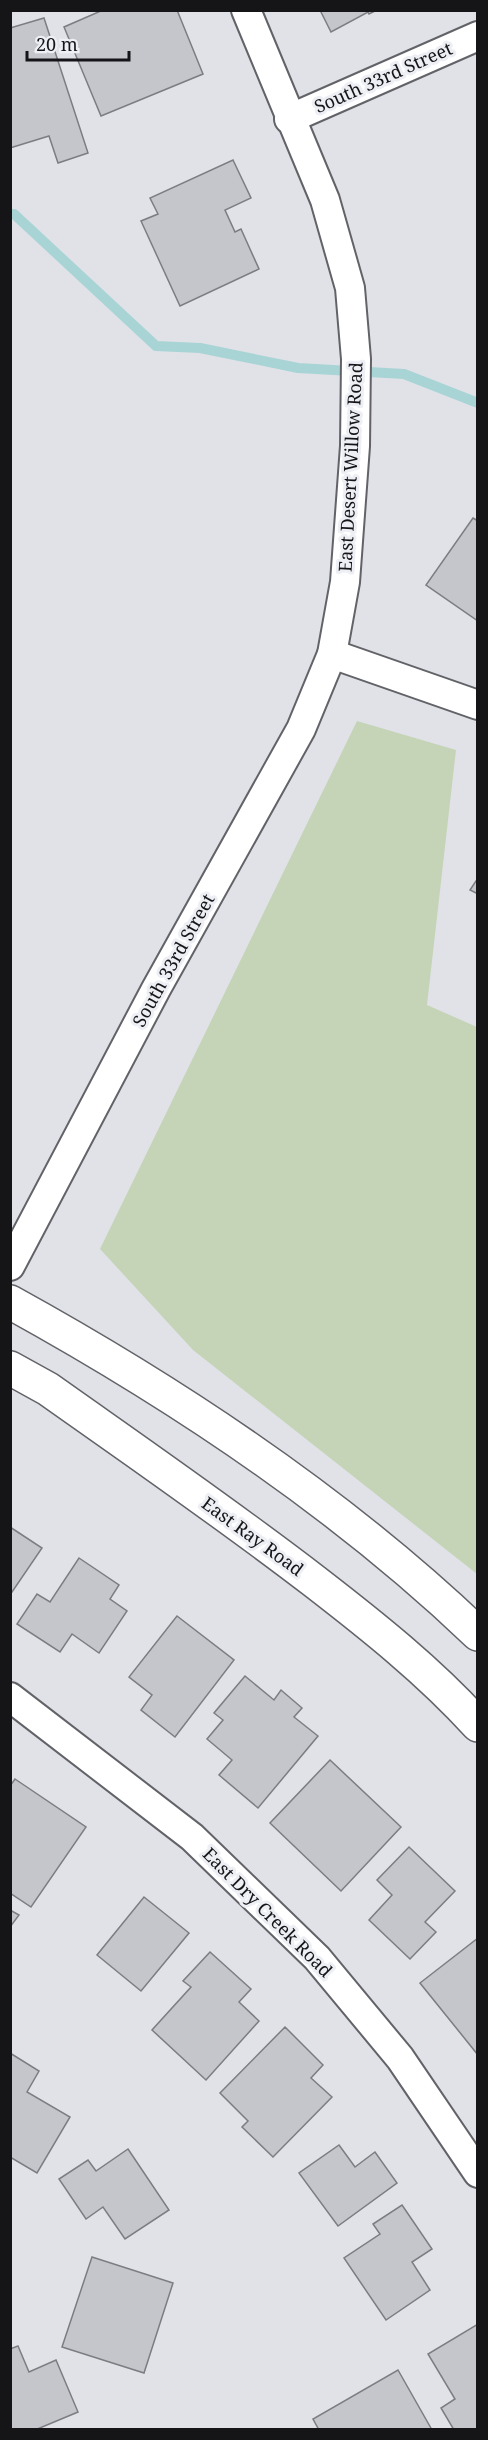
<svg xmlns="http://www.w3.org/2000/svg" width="488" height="2440" viewBox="0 0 488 2440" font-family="'Noto Serif',serif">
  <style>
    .green { fill: #c5d4b7 }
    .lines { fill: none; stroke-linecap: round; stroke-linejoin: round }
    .stream { stroke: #a8d4d5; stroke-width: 10 }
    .building { fill: #c4c6cc; stroke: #7c7d83; stroke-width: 1.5 }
    .minor-casing { stroke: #626368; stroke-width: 32 }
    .secondary-casing { stroke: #626368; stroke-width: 36 }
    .minor { stroke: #fff; stroke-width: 28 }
    .secondary { stroke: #fff; stroke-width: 33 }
    .labels { text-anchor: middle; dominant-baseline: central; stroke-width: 6; stroke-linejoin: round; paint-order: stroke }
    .street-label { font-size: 18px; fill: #151518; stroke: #edeff5 }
  </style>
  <rect width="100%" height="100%" fill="#e0e2e8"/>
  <path class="green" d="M357,721L456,750L427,1005L477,1027V1574L193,1350L100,1249Z"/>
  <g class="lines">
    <path class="stream" d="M10,214H14L156,346L200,348L298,368L404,374L478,403"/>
  </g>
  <g class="building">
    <path d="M103,10H177L203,74L101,116L64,27Z"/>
    <path d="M320,10H377L369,14L368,12L331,32Z"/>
    <path d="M44,18L88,153L58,163L49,136L10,148V28Z"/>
    <path d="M233,160L251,198L225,210L235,232L241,229L259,269L180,306L141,221L158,214L150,198Z"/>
    <path d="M473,518L478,521V621L426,585Z"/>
    <path d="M478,878V894L470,890Z"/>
    <path d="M10,1527L42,1548L12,1592L10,1591Z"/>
    <path d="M79,1558L119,1585L110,1599L127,1611L99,1653L72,1634L60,1652L17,1624L37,1594L50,1602Z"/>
    <path d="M177,1616L234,1660L175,1737L141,1710L152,1695L129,1677Z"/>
    <path d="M245,1676L274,1700L281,1690L302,1708L294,1717L318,1736L258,1808L219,1775L232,1760L207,1739L223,1720L214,1713Z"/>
    <path d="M330,1760L401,1827L341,1891L270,1823Z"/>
    <path d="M15,1779L86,1827L31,1907L10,1893V1786Z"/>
    <path d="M409,1847L455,1891L425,1922L436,1932L410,1959L369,1920L392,1895L377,1880Z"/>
    <path d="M144,1897L189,1933L141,1991L97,1955Z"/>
    <path d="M10,1910L19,1915L10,1927Z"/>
    <path d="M478,1938V2055L420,1983Z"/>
    <path d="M210,1952L251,1989L239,2002L259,2021L206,2080L152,2030L191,1987L183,1981Z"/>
    <path d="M285,2027L323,2065L311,2078L332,2097L273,2157L242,2127L248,2121L220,2093Z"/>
    <path d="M10,2053L39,2071L27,2092L70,2117L37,2173L10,2157Z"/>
    <path d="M339,2145L355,2167L375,2152L397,2183L338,2226L299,2173Z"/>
    <path d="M128,2149L169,2210L125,2239L103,2207L86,2219L59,2179L88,2160L96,2171Z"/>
    <path d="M402,2205L432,2249L412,2262L430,2290L386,2320L344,2258L380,2234L373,2224Z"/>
    <path d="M92,2257L173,2283L144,2373L62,2347Z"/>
    <path d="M478,2324V2430H454L441,2408L455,2399L428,2354Z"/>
    <path d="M18,2346L29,2372L56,2360L78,2412L35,2430H10V2349Z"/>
    <path d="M398,2370L432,2430H319L313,2419Z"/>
  </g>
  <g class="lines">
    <g class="minor-casing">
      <g id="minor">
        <path d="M289,119L478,36"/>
        <path d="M332,654L478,705"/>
        <path d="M10,1266L156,989L301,729L332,654L345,582L355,446L356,359L350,288L325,200L246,10"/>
        <path d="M10,1697L192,1837L317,1958L400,2058L478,2173"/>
      </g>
    </g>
    <g class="secondary-casing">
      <g id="secondary">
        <path d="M10,1302C177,1394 340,1502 478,1634"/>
        <path d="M10,1368L48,1389C137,1452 227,1514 314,1581C371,1625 429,1671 478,1725"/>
      </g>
    </g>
    <use href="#minor" class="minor"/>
    <use href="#secondary" class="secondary"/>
  </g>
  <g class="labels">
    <g class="street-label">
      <text transform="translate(383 77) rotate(-24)">South 33rd Street</text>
      <text transform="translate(350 467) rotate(-87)">East Desert Willow Road</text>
      <text transform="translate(173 960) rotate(-61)">South 33rd Street</text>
      <text transform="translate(253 1536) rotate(36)">East Ray Road</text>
      <text transform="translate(268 1912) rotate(45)">East Dry Creek Road</text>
    </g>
  </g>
  <rect width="488" height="2440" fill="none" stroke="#151518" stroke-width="24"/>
  <path d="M27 51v9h102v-9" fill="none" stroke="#151518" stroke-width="3"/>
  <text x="36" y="51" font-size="18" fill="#151518" stroke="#edeff5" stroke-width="4.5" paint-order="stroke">20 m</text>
</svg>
